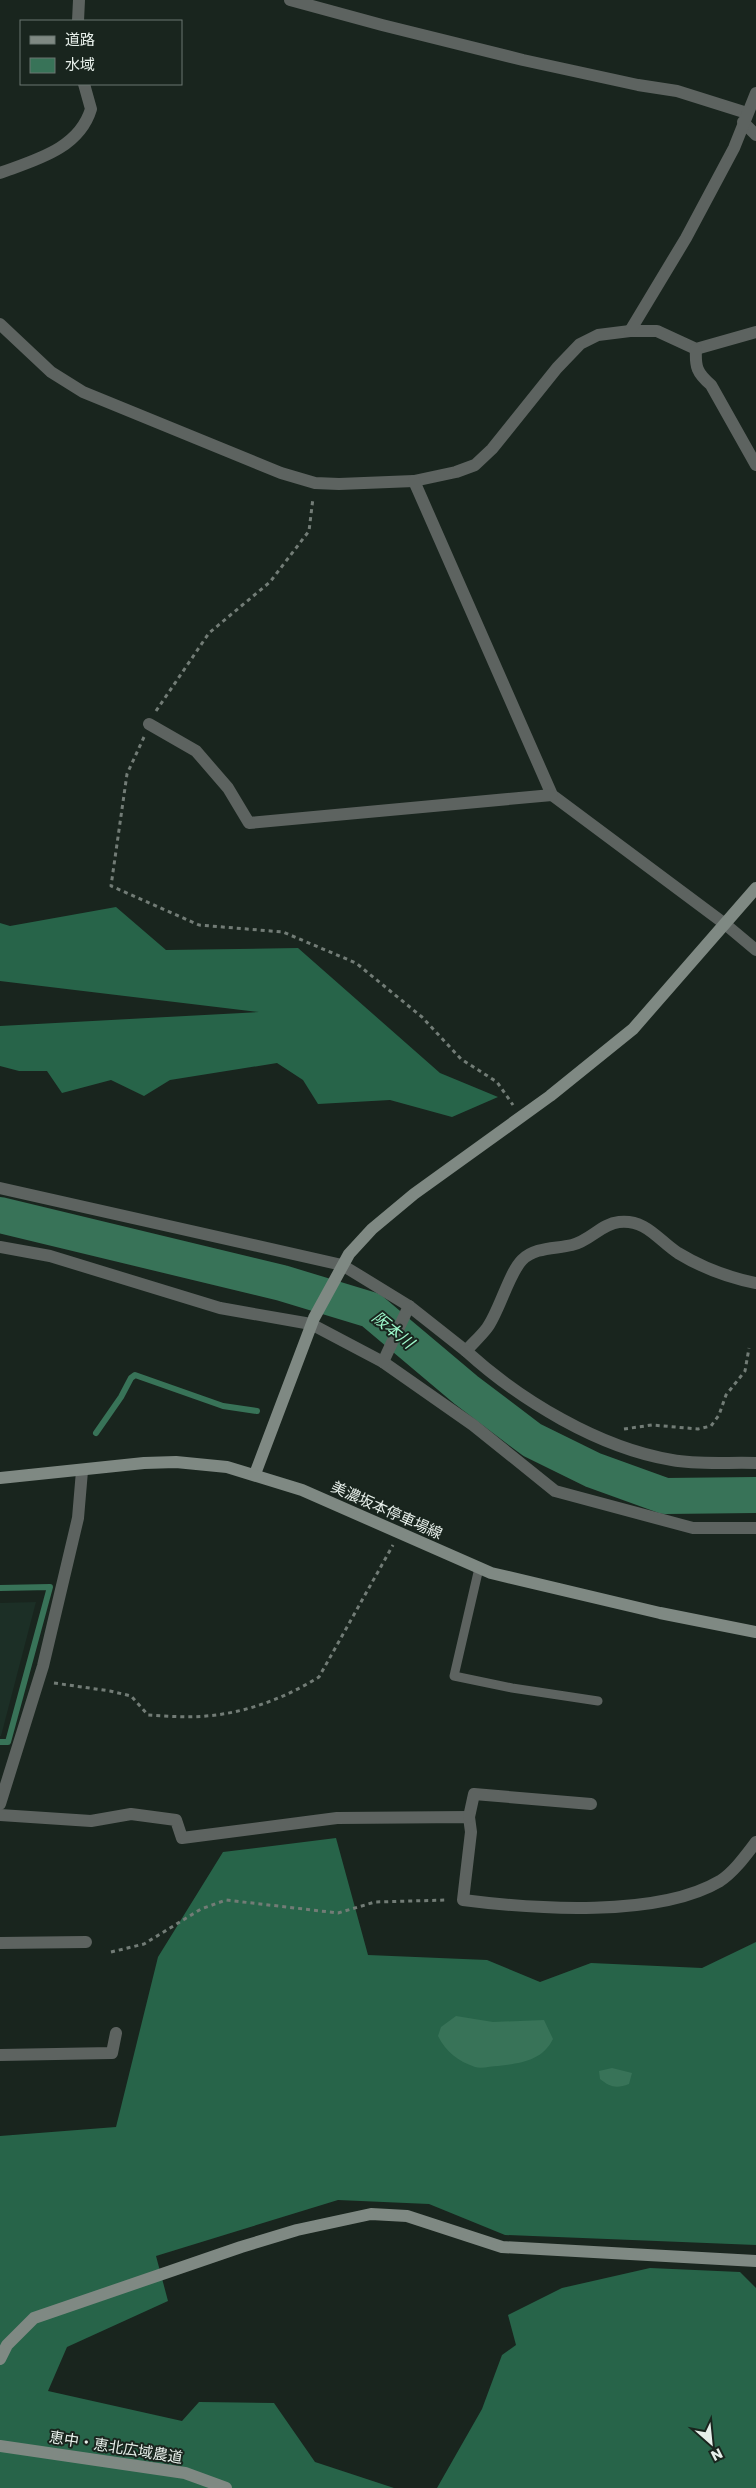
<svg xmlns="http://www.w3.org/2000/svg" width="756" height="2488" viewBox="0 0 756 2488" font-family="Poppins,'Noto Sans JP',sans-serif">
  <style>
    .built { fill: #1c2f26 }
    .forest { fill: #276449 }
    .water { fill: #387358 }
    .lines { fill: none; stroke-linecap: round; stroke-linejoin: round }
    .stream { stroke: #387358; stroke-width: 6 }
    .river { stroke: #387358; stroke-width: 36 }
    .path { stroke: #727c76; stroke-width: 3; stroke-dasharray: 4 4; stroke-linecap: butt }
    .lane { stroke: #5d6360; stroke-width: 9 }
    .street { stroke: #5d6360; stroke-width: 12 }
    .secondary { stroke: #7f8983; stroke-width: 12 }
    .labels { text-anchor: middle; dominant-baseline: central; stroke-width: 4; stroke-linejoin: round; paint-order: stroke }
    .street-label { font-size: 15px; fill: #e7efea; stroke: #19251e }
    .water-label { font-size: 16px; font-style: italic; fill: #9df8cb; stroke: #19251e }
  </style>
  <rect width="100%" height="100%" fill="#19251e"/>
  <path class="built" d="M36,1602L1,1736H0V1603Z"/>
  <g class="forest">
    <path d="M116,907L166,950L298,948L440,1073L498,1097L452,1117L390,1100L318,1104L303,1080L277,1063L170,1080L144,1096L111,1080L62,1093L47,1071H19L0,1066V1026L259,1012L0,981V923L10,926Z"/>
    <path d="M336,1838L368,1955L487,1960L540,1982L591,1963L702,1968L756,1942V2245L505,2235L429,2204L338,2200L156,2256L168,2301L67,2347L48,2391L182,2421L199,2402L274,2403L315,2462L394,2488H0V2136L116,2127L158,1957L223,1852Z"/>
    <path d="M650,2268L740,2272L756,2288V2488H437L482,2409L502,2355L516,2345L508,2315L562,2288Z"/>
  </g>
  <g class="water">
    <path d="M456,2016L493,2022L544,2020L553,2039C542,2061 521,2063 498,2066C491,2066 482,2069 475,2067C458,2061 446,2052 438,2036L441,2027Z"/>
    <path d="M612,2068L632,2073L629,2084C616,2089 610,2087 600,2079L599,2071Z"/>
  </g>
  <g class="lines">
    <g class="stream">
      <path d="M96,1433L121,1397L131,1378L135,1375L223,1406L257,1411"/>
      <path d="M0,1588L50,1587L8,1742H0"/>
    </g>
    <path class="river" d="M0,1215L282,1283L371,1310L466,1390L532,1440L593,1470L665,1496L756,1495"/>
    <g class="path">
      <path d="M156,711L209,633L270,582L309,531L313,498"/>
      <path d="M144,737L127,774L111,886L199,925L283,932L356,963L422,1017L461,1059L497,1082L513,1105"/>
      <path d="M624,1429L652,1425L698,1429L711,1426L719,1415L726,1395L745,1371L749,1348"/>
      <path d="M54,1683L110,1691L131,1696L148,1715C167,1716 187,1718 206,1716C246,1713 285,1698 319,1677L393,1545"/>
      <path d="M111,1952L144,1944L201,1909L226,1900L338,1913L375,1902L448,1900"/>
    </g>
    <path class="lane" d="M479,1568L454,1676L512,1688L598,1701"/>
    <g class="street">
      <path d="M290,0L382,25L523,60L638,85L677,91L747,113"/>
      <path d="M78,21L79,0"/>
      <path d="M743,122L756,135"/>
      <path d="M0,173C35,160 79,149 91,109L84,84"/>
      <path d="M0,324L51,372L83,392L281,473L315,483L339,484L414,481L456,472L475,465L492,449L557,368L580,344L598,335L630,331H657L696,349L756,332"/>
      <path d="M630,331L686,238L734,148L756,93"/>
      <path d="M696,349C695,367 697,373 711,385L756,465"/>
      <path d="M414,481L552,795L725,924L756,950"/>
      <path d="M149,724L196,751L228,788L249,823L552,795"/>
      <path d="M0,1188L342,1265L409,1306L466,1351C473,1343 481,1336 487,1328C499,1312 509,1273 522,1260C535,1247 555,1249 572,1245C590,1241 601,1224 619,1222C646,1219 658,1240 678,1253C701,1267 730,1278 756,1283"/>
      <path d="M0,1247L50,1256L220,1308L311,1324L383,1362L473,1425L555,1491L693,1528H756"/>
      <path d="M466,1351C520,1400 599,1448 672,1460C699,1465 729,1462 756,1463"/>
      <path d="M383,1362L409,1306"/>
      <path d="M0,1804L43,1666L78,1518L82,1471"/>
      <path d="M0,1815L91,1821L131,1814L176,1820L182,1838L337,1818L469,1817L471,1832L463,1900C533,1909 658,1918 720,1881C734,1872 746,1855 756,1842"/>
      <path d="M469,1817L474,1794L591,1804"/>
      <path d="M0,1943L86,1942"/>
      <path d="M0,2055L112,2053L116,2033"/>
    </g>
    <g class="secondary">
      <path d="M255,1474L314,1318L349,1254L372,1229L414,1194L550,1096L633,1029L756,888"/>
      <path d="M0,1478L144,1463L176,1462L227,1467L302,1490L491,1573L660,1613L756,1632"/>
      <path d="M0,2359L7,2345L34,2318L241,2247L297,2230L371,2214L407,2216L502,2247L756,2261"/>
      <path d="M0,2446L185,2473L226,2488"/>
    </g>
  </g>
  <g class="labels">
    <g class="street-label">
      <text transform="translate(387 1510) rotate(24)">美濃坂本停車場線</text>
      <text transform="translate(116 2447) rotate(9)">恵中・恵北広域農道</text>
    </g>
    <g class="water-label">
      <text transform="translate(393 1330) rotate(39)">阪本川</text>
    </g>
  </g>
  <rect x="20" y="20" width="162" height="65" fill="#19251e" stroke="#6b7670"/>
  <rect x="30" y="36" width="25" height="8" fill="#7f8983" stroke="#6b7670"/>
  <text x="65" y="45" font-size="15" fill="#e7efea">道路</text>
  <rect x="30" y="58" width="25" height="15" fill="#387358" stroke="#6b7670"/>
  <text x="65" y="70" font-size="15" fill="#e7efea">水域</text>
  <g transform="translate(711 2443) rotate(153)" stroke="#19251e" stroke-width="4" paint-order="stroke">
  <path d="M0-4L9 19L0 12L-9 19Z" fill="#e7efea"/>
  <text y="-8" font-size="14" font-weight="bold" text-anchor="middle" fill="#e7efea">N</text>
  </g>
</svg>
